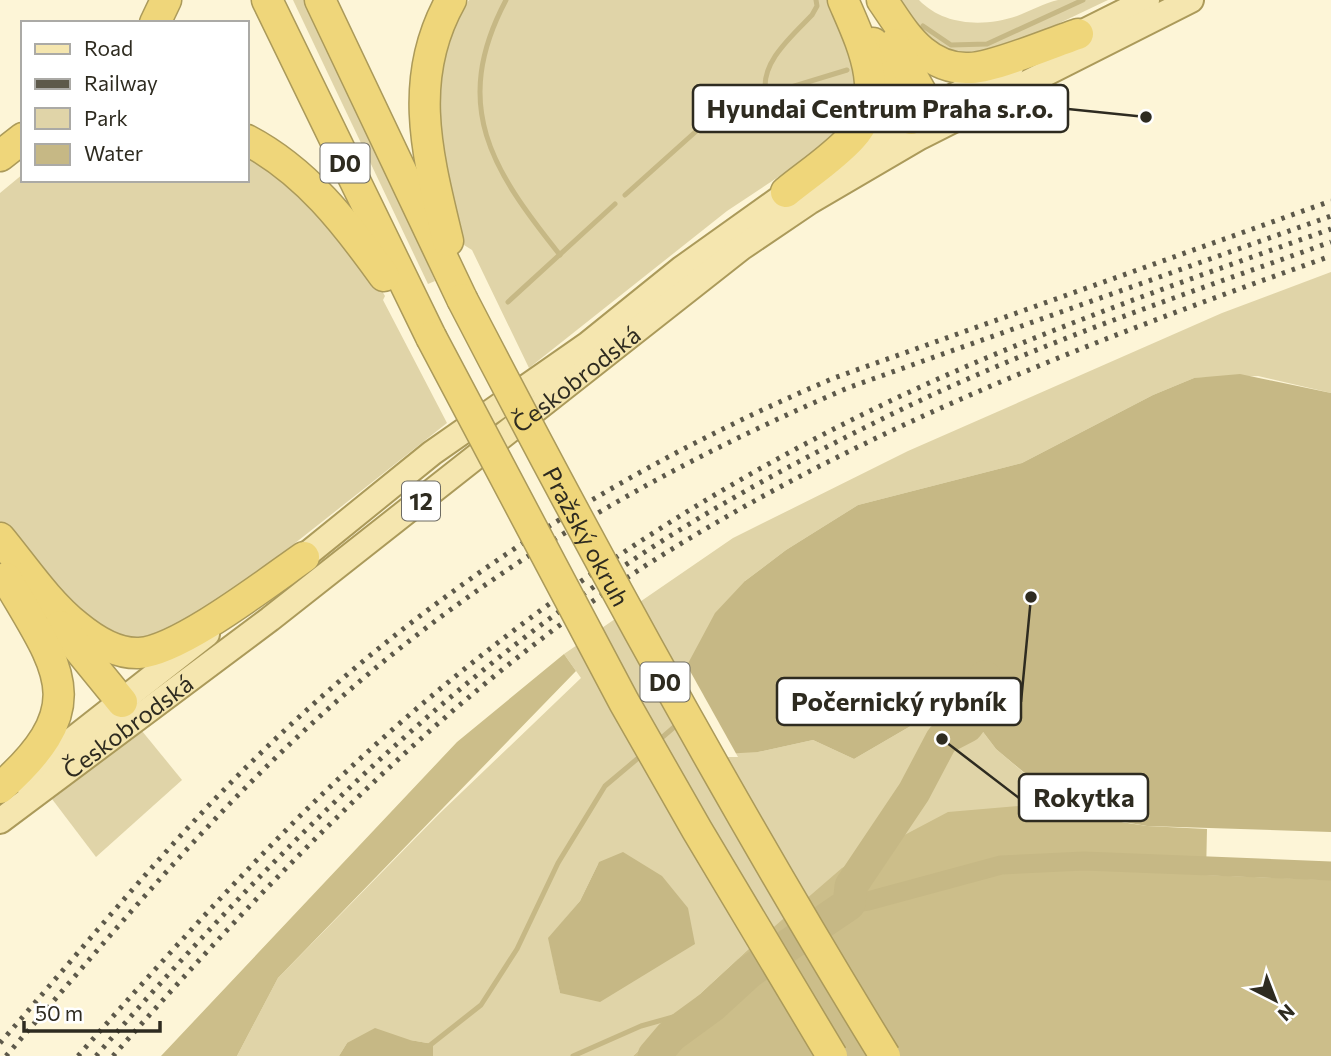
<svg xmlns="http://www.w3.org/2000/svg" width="1331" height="1056" viewBox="0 0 1331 1056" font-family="Commissioner,sans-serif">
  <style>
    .green { fill: #e0d4a8; fill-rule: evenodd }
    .forest { fill: #ccbe8a }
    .water { fill: #c6b885 }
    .pier { fill: #fdf5d7 }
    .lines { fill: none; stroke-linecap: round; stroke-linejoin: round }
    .stream { stroke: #c6b885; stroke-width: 5 }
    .canal { stroke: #c6b885; stroke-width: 19 }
    .river { stroke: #c6b885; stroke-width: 33 }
    .primary-casing { stroke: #ab9a5a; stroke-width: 28 }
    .highway-casing { stroke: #ab9a5a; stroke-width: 33 }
    .primary { stroke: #f5e6af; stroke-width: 24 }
    .highway { stroke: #efd67a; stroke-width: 30 }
    .rail { stroke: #5d594a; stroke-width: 5; stroke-dasharray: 3.5 7; stroke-linecap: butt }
    .highway-bridge-casing { stroke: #ab9a5a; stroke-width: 33; stroke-linecap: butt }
    .highway-bridge { stroke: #efd67a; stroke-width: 30 }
    .labels { text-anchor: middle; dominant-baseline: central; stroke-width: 7; stroke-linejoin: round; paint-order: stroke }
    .shield { fill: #fff; stroke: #6d6b63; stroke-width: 2 }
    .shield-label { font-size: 23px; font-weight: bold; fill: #2e2b20 }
    .street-label { font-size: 24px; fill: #2e2b20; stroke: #fff }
    .leader { fill: none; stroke: #2e2b20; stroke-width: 2.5 }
    .callout-dot { fill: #2e2b20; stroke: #fff; stroke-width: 2.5 }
    .callout { fill: #fff; stroke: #2e2b20; stroke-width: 2.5 }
    .callout-label { font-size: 26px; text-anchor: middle; font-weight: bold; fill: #2e2b20 }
  </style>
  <rect width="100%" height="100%" fill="#fdf5d7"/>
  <g class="green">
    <path d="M293,0H307L403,206L435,281L428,284Z"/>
    <path d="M469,0H831L841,18L861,100L840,136L727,211L529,368L472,250L464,245C438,163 419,77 469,0Z"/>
    <path d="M897,0H919C944,26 984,27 1017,16C1030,11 1045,3 1058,0C1073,0 1093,0 1108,0L1011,46L964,57L931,44Z"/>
    <path d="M247,152L262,159L363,258L385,296L383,300L447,423L213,608L185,626L135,642L92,626L0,524V193L23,174V180H247Z"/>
    <path d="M1331,272V393L1258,376L1194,378L1153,395L1022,463L858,505L786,550L745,581L758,752L813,740L854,759L933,713L952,709L974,720L996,749L1063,806H1018L753,945L633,1056H433V1044L410,1040L347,1043L339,1056H237L278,978L440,813L581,678L564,654L733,538L908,451L1222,313ZM599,862L560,993L549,938L580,901Z"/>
    <path d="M142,731L182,780L96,857L52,799Z"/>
  </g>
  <g class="forest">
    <path d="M564,654L576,671L278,978L237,1056H161L457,742Z"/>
    <path d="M1018,806L1147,826L1207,829L1206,875L1331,880V1056H633L753,945L842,868L948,812Z"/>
  </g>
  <g class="water">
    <path d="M1240,374L1331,393V832L1147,826L1072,813L996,749L974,720L952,709L933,713L854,759L813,740L758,752L723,754L677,684L715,613L745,581L786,550L858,505L1022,463L1153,395L1194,378Z"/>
    <path d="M623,852L662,876L688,908L695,944L600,1002L560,993L548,938L580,901L599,862Z"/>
    <path d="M375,1028L410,1040L433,1044V1056H339L347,1043Z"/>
  </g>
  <path class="pier" d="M685,662L738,757H723L674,683Z"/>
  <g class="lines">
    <g class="stream">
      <path d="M506,0C450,106 492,170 560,255"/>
      <path d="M923,26L951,45L987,44L1083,0"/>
      <path d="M766,94C759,63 793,35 812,15L817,6L816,0"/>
      <path d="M625,195L722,108L847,70"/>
      <path d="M508,302L615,204"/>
      <path d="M658,741L680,722"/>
      <path d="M429,1046L481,1005L517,949L558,863L605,786L643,754"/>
      <path d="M573,1056L641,1026L712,1006"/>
    </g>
    <path class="canal" d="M849,904L868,901L1001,865L1084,861L1331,871"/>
    <path class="river" d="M654,1056L671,1036L712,1006L749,972L849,904L851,886L914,792L942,739L967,726L983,704L985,677"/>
    <g class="primary-casing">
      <g id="primary">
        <path d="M1063,42L1147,0"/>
        <path d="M835,164L930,108L1011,67"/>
        <path d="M290,568L432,453L588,344L681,269L800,184"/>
        <path d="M21,780L207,634"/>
        <path id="s1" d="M0,821L270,619L741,248L809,202L920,137L1191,0"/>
      </g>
    </g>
    <g class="highway-casing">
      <g id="highway">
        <path d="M267,0L431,337"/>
        <path d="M320,0L462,299"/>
        <path d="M882,0C894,17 905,37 922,51C934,61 950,68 966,68C989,70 1053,42 1078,34"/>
        <path d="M155,23L166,0"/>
        <path d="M873,43L911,119"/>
        <path d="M894,44L930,108"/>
        <path d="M247,140C306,171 346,223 384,276"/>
        <path d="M0,156L23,138"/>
        <path d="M786,192C808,174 833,158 852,137C889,96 861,42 843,0"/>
        <path d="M448,241C428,157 406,80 451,0"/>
        <path d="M0,538C24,567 47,602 77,626C94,640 117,654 139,653C179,651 268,582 304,557"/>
        <path d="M60,626L122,702"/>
        <path d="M0,788C94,705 59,669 6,578"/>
      </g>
    </g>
    <use href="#primary" class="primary"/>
    <use href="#highway" class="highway"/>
    <g class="rail">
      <path d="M0,1043C70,963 138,880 211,803C391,615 596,479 834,378L1331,201"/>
      <path d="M6,1056C107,940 204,821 318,718C476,574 655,470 850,387L1331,216"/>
      <path d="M78,1056C151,973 224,892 302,814C471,647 668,508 882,405C1027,335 1179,283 1331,229"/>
      <path d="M96,1056C246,884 406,717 595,586C685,522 783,468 882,419C1026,347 1180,296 1331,242"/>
      <path d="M113,1056C273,875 443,696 648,564C864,427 1091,341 1331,256"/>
    </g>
    <g class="highway-bridge-casing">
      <g id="highway-bridge">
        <path id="s2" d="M462,299C595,556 733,809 885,1056"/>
        <path d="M431,337L624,702L697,830L832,1056"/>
      </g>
    </g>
    <use href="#highway-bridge" class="highway-bridge"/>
  </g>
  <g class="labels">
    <g class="shield">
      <rect x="320.5" y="143.5" width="49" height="39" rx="5"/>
      <rect x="402" y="481.5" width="38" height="39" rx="5"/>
      <rect x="640.5" y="662.5" width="49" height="39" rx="5"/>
    </g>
    <g class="shield-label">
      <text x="345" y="163">D0</text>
      <text x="421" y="501">12</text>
      <text x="665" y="682">D0</text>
    </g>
    <g class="street-label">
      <text stroke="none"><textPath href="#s1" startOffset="726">Českobrodská</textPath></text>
      <text stroke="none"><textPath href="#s2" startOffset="268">Pražský okruh</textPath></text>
      <text stroke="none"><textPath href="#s1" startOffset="159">Českobrodská</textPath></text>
    </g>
  </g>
  <path class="leader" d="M1146 117L1068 109M1031 597L1021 702M942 739L1019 798"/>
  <g class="callout-dot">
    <circle cx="1146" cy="117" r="7"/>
    <circle cx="1031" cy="597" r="7"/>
    <circle cx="942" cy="739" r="7"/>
  </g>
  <g class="callout">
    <rect x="693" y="85" width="375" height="47" rx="7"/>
    <rect x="777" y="678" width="244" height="47" rx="7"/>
    <rect x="1019" y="774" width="129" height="47" rx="7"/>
  </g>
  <g class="callout-label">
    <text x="880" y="118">Hyundai Centrum Praha s.r.o.</text>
    <text x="899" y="711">Počernický rybník</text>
    <text x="1084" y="807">Rokytka</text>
  </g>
  <rect x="21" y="21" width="228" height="161" fill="#ffffff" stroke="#abaaa6" stroke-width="2"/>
  <rect x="35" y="44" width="35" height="10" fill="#f5e6af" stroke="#abaaa6" stroke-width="2"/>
  <text x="84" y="56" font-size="21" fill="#2e2b20">Road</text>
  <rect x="35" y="79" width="35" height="10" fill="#5d594a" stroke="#abaaa6" stroke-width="2"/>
  <text x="84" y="91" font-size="21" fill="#2e2b20">Railway</text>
  <rect x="35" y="108" width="35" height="21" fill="#e0d4a8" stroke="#abaaa6" stroke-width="2"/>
  <text x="84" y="126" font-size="21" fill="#2e2b20">Park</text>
  <rect x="35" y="144" width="35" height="21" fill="#c6b885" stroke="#abaaa6" stroke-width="2"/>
  <text x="84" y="161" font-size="21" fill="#2e2b20">Water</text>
  <g transform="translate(1275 1000) rotate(138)" stroke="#ffffff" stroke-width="5" paint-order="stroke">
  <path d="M0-5L12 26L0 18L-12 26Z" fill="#2e2b20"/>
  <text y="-10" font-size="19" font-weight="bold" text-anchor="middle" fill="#2e2b20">N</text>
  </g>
  <path d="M24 1021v10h136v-10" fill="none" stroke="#2e2b20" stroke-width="3.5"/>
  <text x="35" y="1021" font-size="21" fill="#2e2b20" stroke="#ffffff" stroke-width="5" paint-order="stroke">50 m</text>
</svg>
